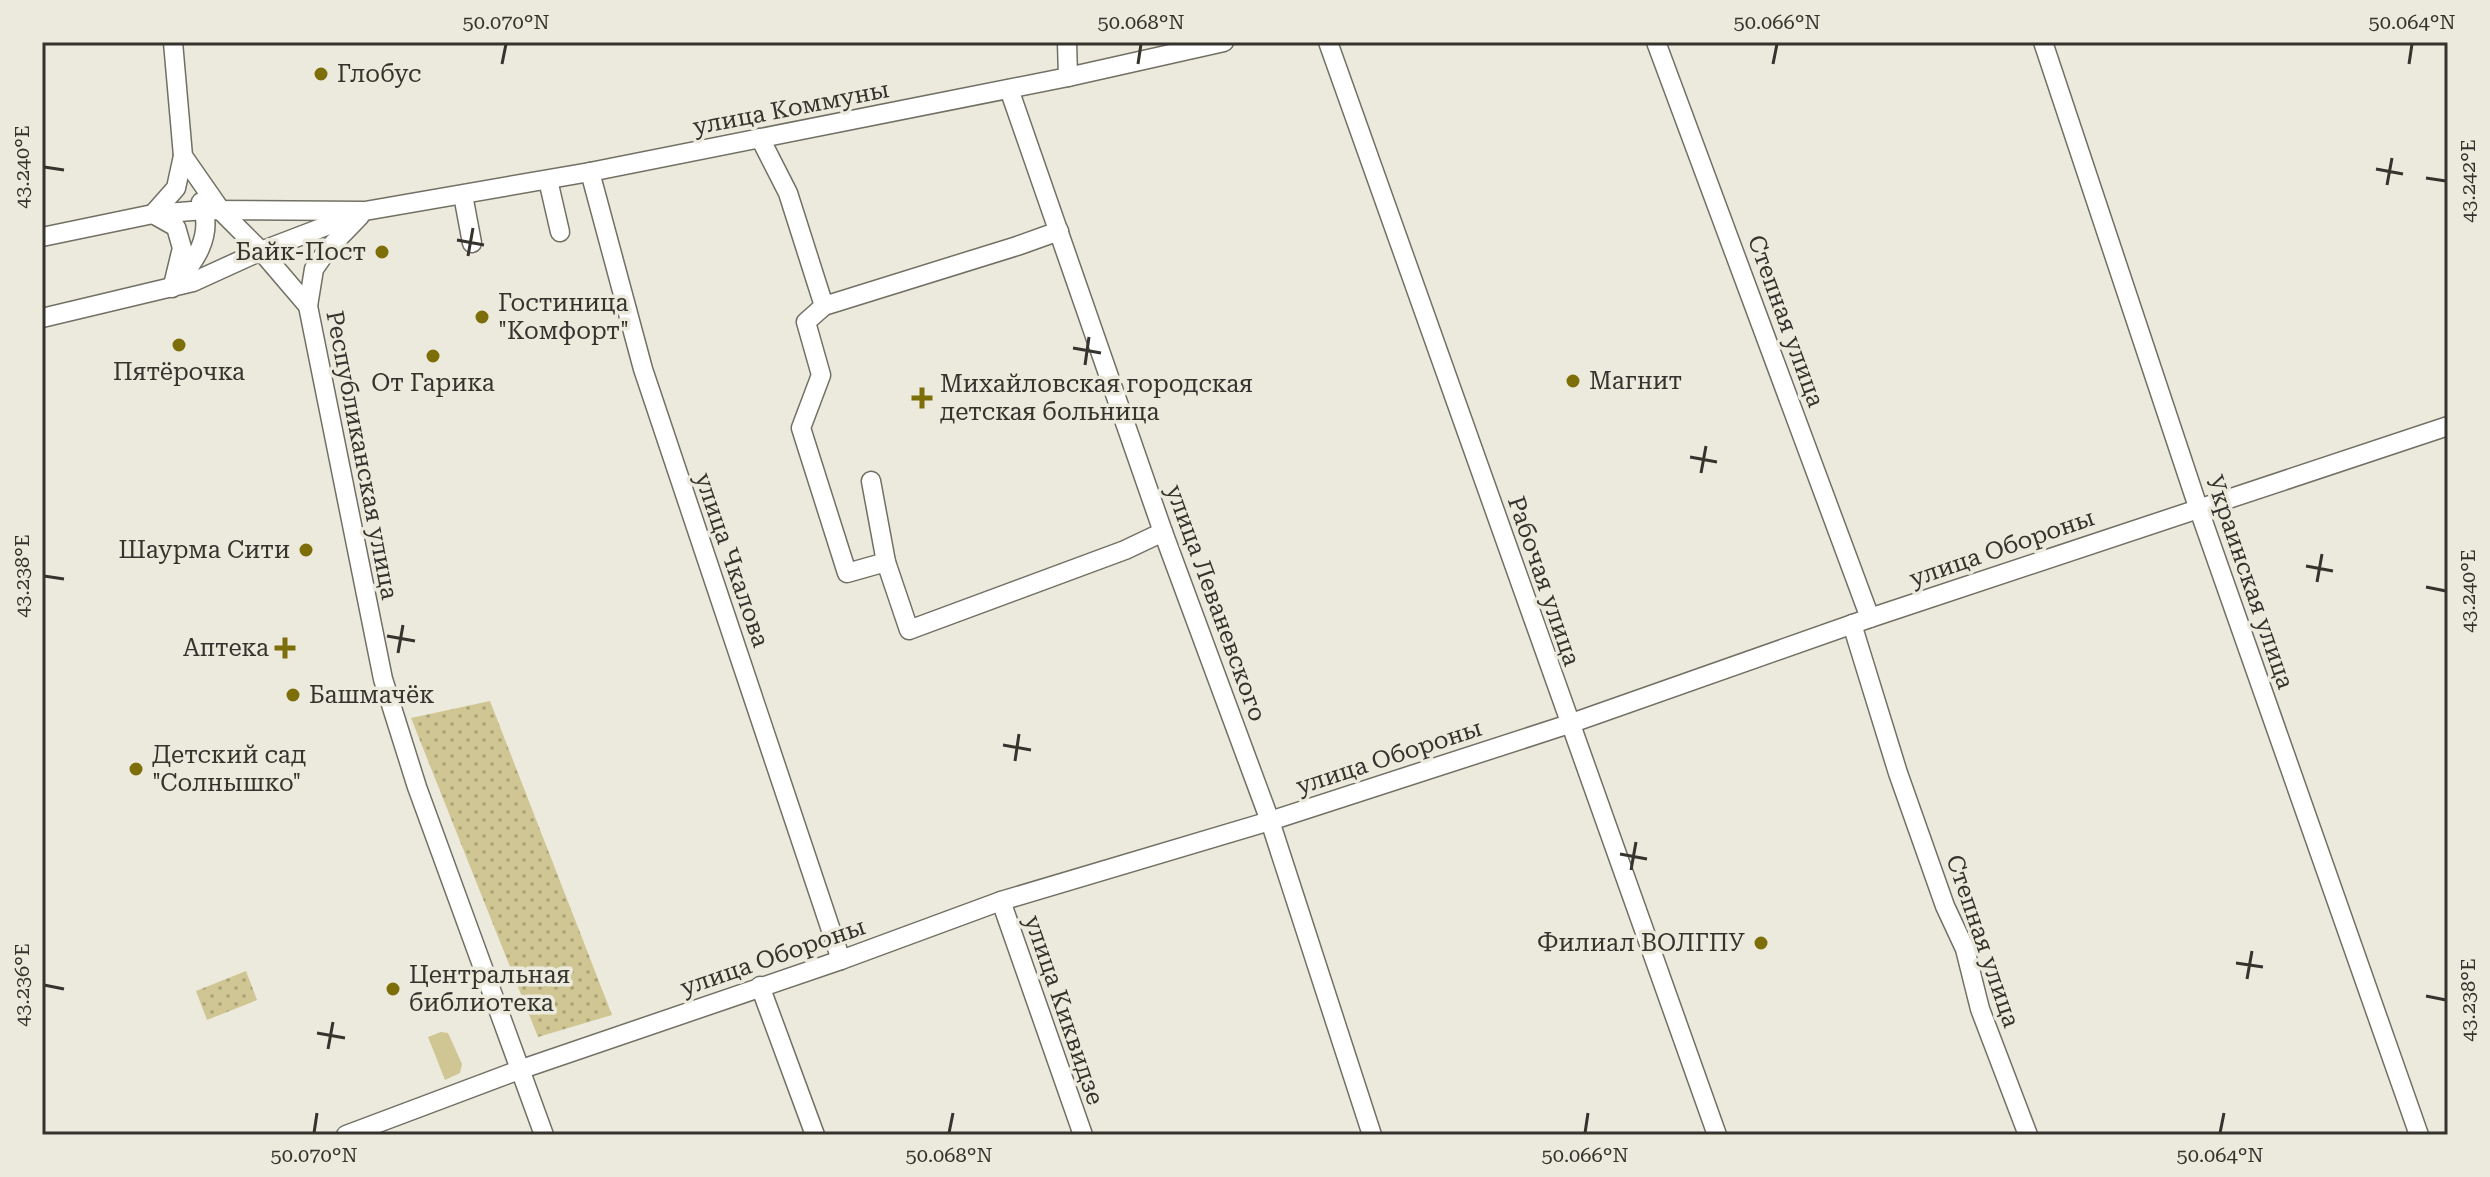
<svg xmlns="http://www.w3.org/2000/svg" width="2490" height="1177" viewBox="0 0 2490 1177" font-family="'Roboto Serif',serif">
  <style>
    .green { fill: #cfc693 }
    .park { fill: url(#park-dots) }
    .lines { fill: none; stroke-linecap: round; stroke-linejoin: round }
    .minor-casing { stroke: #727064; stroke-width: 21 }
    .minor { stroke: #fff; stroke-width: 18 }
    .ticks { fill: none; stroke: #34332d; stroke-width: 3 }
    .poi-dot { fill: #7d6e0a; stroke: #eceadc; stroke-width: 3 }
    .labels { text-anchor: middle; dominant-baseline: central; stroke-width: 7; stroke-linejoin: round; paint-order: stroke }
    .poi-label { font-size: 24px; fill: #34332d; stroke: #eceadc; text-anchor: start }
    .street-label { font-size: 24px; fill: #34332d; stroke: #eceadc }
    .neatline { fill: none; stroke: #34332d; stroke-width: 3 }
    .ticks-label { font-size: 20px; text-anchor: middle; fill: #34332d }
  </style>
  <defs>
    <pattern id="park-dots" width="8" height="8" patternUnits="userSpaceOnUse" patternTransform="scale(2)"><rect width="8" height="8" fill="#cfc693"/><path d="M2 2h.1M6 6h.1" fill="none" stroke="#a9a178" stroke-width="1.8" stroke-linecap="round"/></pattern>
  </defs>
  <rect width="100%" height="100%" fill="#eceadc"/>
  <path class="green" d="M441,1032L448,1033L462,1064L460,1073L445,1080L428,1037Z"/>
  <g class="park">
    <path d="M490,701L612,1015L538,1037L411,718Z"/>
    <path d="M246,971L257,1000L207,1020L196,991Z"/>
  </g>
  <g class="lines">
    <g class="minor-casing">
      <g id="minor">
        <path d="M173,42L183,156L222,212L261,251L308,306L383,679L417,787L544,1135"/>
        <path d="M1067,42L1068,77"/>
        <path d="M1328,42L1717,1135"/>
        <path d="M1656,42L1870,618"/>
        <path d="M2043,42L2198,507L2419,1135"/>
        <path d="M1009,89L1163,532L1270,821L1372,1135"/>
        <path d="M760,138L788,193L824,306L1017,246L1059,231"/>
        <path d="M590,172L643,369L841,960"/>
        <path d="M548,180L560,232"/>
        <path d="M463,195L472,243"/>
        <path d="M153,214L176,227L182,248L174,281"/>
        <path d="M153,214L176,188L183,156"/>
        <path d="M42,237L153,214L205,210L365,211L590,172L1068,77L1224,42"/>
        <path d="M172,288C194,263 215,236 201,202"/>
        <path d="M308,306L314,269L328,249L360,216"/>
        <path d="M824,306L806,322L821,375L801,428L847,573L886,562L909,630L1125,550L1163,532"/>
        <path d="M42,318L193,282L261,251L355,215"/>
        <path d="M871,481L886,562"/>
        <path d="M1852,624L1898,773L1945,906L1965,949L1980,1009L2028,1135"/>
        <path d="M1001,901L1083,1135"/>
        <path d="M760,986L815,1135"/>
        <path d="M346,1135L519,1070L841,960L1001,901L1270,821L1569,724L1870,618L2448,426"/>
      </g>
    </g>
    <use href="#minor" class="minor"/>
  </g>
  <path class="ticks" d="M502,64L506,44M1138,64L1141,44M1773,64L1777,44M2409,64L2412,44M44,167L64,170M2376,169L2403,174M2426,178L2446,181M2387,185L2392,158M457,240L484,245M468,256L473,228M1073,348L1101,353M1085,365L1089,337M1690,457L1717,462M1701,473L1706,446M2306,566L2333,571M44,576L64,579M2317,582L2322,554M2426,587L2446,591M387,636L415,641M398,653L403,625M1003,745L1031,750M1015,761L1019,734M1620,854L1647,859M1631,870L1636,842M2236,963L2263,967M2247,979L2252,951M44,985L64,989M2426,996L2446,1000M317,1033L345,1038M328,1049L333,1022M314,1133L317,1113M949,1133L953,1113M1585,1133L1588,1113M2220,1133L2224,1113"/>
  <g class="poi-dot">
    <circle cx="321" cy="74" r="8"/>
    <circle cx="382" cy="252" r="8"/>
    <circle cx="482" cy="317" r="8"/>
    <circle cx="179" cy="345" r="8"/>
    <circle cx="433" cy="356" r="8"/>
    <circle cx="1573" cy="381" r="8"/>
    <path d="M918 386h8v8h8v8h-8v8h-8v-8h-8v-8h8z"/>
    <circle cx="306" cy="550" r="8"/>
    <path d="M281 636h8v8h8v8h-8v8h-8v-8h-8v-8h8z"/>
    <circle cx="293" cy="695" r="8"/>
    <circle cx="136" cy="769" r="8"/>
    <circle cx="1761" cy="943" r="8"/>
    <circle cx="393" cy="989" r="8"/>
  </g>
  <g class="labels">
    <g class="poi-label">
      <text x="337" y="74">Глобус</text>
      <text x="366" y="252" text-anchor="end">Байк-Пост</text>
      <text x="498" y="303">Гостиница<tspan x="498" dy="28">"Комфорт"</tspan></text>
      <text x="179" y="372" text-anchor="middle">Пятёрочка</text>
      <text x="1589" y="381">Магнит</text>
      <text x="433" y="383" text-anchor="middle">От Гарика</text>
      <text x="940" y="384">Михайловская городская<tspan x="940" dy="28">детская больница</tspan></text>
      <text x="290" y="550" text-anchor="end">Шаурма Сити</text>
      <text x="269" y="648" text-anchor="end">Аптека</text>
      <text x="309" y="695">Башмачёк</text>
      <text x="152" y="755">Детский сад<tspan x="152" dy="28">"Солнышко"</tspan></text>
      <text x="1745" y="943" text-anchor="end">Филиал ВОЛГПУ</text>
      <text x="409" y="975">Центральная<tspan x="409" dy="28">библиотека</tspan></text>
    </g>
    <g class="street-label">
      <text transform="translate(791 108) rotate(-11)">улица Коммуны</text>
      <text transform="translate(1786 321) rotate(70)">Степная улица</text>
      <text transform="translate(362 455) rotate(79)">Республиканская улица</text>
      <text transform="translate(2002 548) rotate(-19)">улица Обороны</text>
      <text transform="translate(732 560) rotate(71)">улица Чкалова</text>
      <text transform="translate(1544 581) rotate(71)">Рабочая улица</text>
      <text transform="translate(2250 582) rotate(71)">Украинская улица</text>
      <text transform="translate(1216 603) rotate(70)">улица Леваневского</text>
      <text transform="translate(1389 757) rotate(-18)">улица Обороны</text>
      <text transform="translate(1983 941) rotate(71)">Степная улица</text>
      <text transform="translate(773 957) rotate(-19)">улица Обороны</text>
      <text transform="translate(1064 1010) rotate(71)">улица Киквидзе</text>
    </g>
  </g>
  <rect width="2490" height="1177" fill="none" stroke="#eceadc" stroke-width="88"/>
  <rect x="44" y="44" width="2402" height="1089" class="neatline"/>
  <g class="ticks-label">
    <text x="506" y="29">50.070°N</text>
    <text x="1141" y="29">50.068°N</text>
    <text x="1777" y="29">50.066°N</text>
    <text x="2412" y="29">50.064°N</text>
    <text transform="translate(22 167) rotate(-90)" y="7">43.240°E</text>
    <text transform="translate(2468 181) rotate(-90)" y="7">43.242°E</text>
    <text transform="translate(22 576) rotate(-90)" y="7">43.238°E</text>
    <text transform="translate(2468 591) rotate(-90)" y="7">43.240°E</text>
    <text transform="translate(22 985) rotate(-90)" y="7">43.236°E</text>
    <text transform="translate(2468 1000) rotate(-90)" y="7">43.238°E</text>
    <text x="314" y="1162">50.070°N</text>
    <text x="949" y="1162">50.068°N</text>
    <text x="1585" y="1162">50.066°N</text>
    <text x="2220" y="1162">50.064°N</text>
  </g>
</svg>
